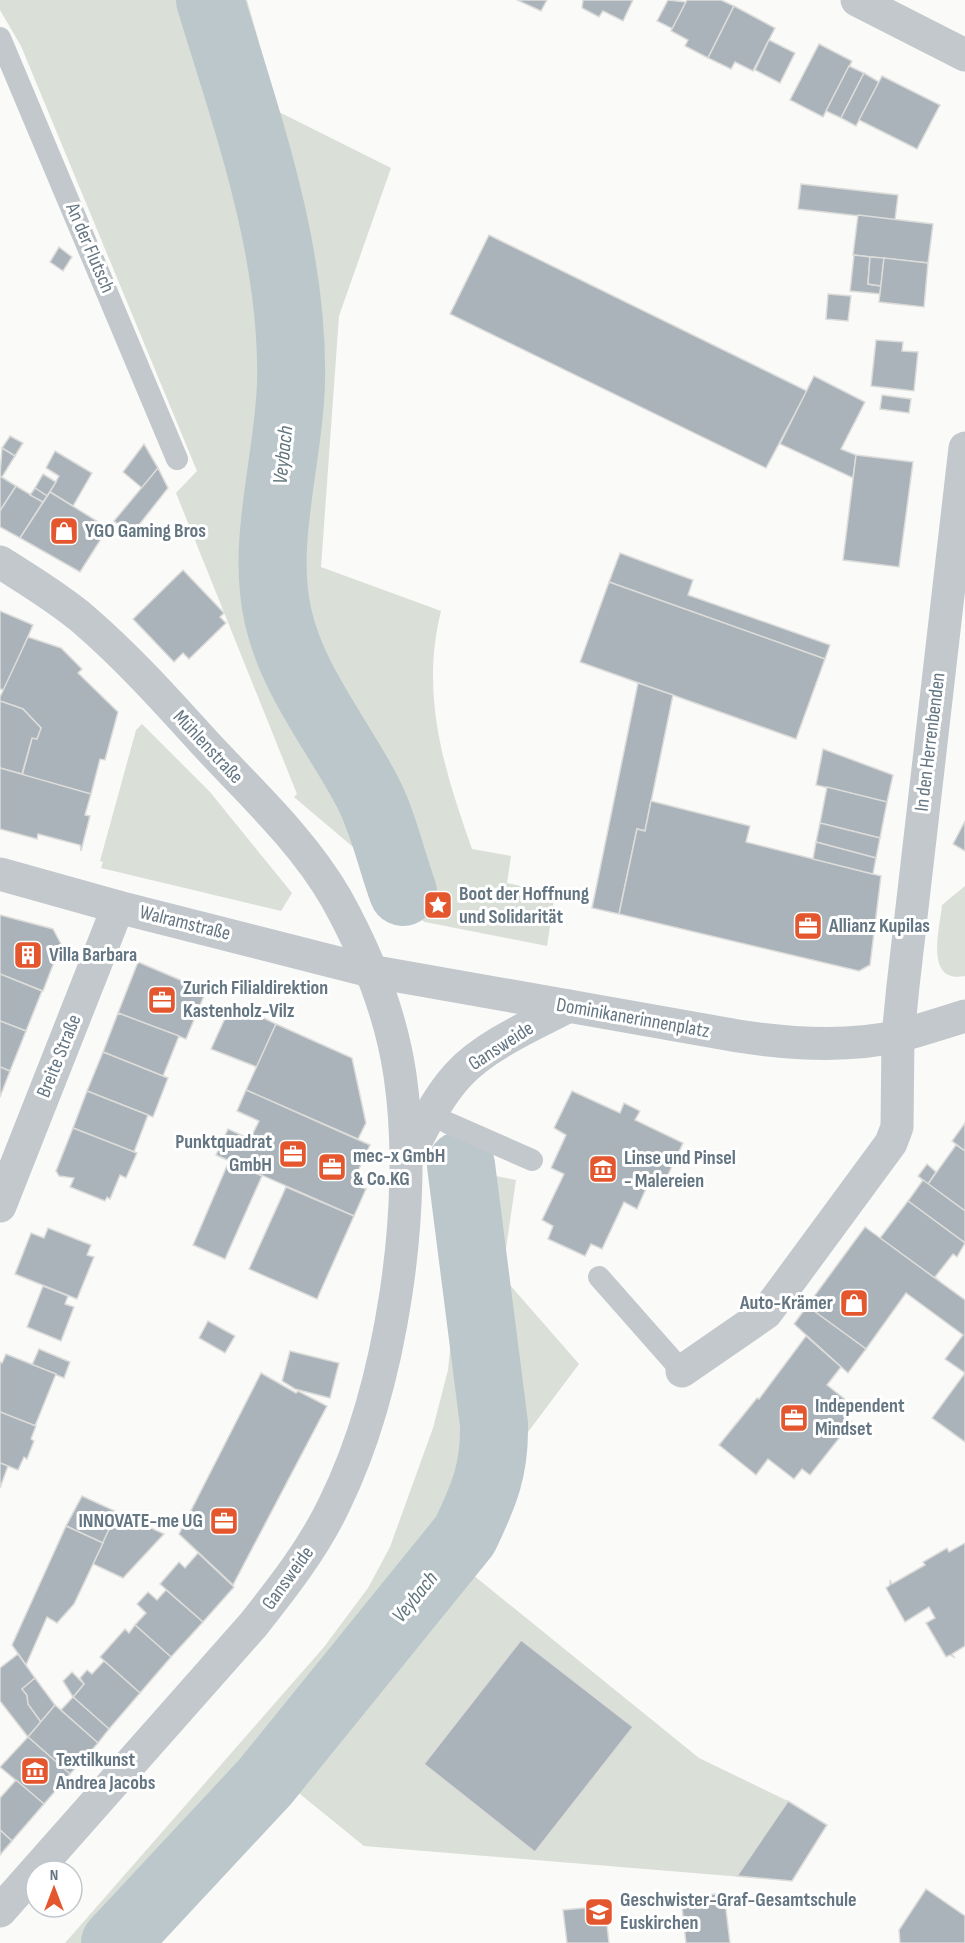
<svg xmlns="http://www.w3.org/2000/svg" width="965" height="1943" viewBox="0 0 965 1943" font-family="'Sofia Sans Condensed',sans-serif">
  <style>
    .green { fill: #dadfd7 }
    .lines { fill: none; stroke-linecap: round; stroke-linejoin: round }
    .river { stroke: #bbc7cb; stroke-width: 68 }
    .building { fill: #aab3b9; stroke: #dcdcda; stroke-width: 1.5 }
    .lane { stroke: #c3c8cc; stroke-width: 22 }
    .street { stroke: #c3c8cc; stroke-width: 33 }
    .labels { text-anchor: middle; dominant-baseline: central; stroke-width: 6; stroke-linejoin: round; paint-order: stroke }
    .street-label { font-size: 20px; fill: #657683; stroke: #fff }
    .poi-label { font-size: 20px; font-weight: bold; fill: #657683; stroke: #fff; text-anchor: start }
    .water-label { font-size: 21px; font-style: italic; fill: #60757c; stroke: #fff }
  </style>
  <rect width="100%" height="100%" fill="#fafaf8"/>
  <g class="green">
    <path d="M0,0H247L279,112L391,168L339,316L321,567L441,611C420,695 444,770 472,849L511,856L507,883L555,893L547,946L425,922L405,911L388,896L353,847L294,797L297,794L176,493L197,471L21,46L0,10Z"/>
    <path d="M142,724L210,792L292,893L281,911L101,868L103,862L100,861L136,730Z"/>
    <path d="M965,886V976C924,984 940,928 942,905Z"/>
    <path d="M474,1160L496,1176L516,1180L502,1276L579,1364L516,1448L502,1511L462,1566L699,1758L788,1801L827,1825L792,1881L364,1846L295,1790L152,1943H65L324,1647L368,1588L390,1547L433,1428L448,1370L455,1302L445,1167Z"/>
  </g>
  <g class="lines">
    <g class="river">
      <path d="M210,0C248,125 294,251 291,383C289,459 261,542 278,616C292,680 337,734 367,791C383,821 391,859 403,892"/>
      <path d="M115,1943L265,1782L465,1535C484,1495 495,1470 494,1424L461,1165"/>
    </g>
  </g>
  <g class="building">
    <path d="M517,0H547L541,11Z"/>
    <path d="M633,0L623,21L603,11L599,17L582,8L583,0Z"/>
    <path d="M668,0L686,2L673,29L657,21Z"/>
    <path d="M687,0H721L734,6L708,58L685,46L688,40L671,31Z"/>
    <path d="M734,6L775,28L753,71L735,62L731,69L708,58Z"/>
    <path d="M769,40L795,53L780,83L755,70Z"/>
    <path d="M819,44L852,61L823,117L790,100Z"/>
    <path d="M849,66L864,73L841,118L826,111Z"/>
    <path d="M864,73L879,82L856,126L841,118Z"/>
    <path d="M882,76L940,105L917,149L859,120Z"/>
    <path d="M801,184L898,195L895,220L798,209Z"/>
    <path d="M858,215L933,224L928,263L853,255Z"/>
    <path d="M489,235L807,391L766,468L450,314Z"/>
    <path d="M59,247L72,257L63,271L50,262Z"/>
    <path d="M854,255L870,257L868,284L881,286L880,294L850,291Z"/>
    <path d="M870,257L884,258L881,286L868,284Z"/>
    <path d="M884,258L928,263L924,307L879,302Z"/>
    <path d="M828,294L851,296L848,321L826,319Z"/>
    <path d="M876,340L903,342L902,351L918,352L914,391L871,386Z"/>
    <path d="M814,376L865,402L841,449L856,455L853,478L780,444Z"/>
    <path d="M882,395L911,399L909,413L880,409Z"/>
    <path d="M10,436L23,443L15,456L2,448Z"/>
    <path d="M144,444L158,468L142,488L123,472Z"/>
    <path d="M2,448L15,456L2,477L0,476Z"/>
    <path d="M55,451L92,473L73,506L50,492L59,476L46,468Z"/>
    <path d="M856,455L913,462L899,567L843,560Z"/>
    <path d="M158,468L168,488L131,535L114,521Z"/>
    <path d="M43,474L56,482L47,496L35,488Z"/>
    <path d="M0,476L16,486L0,511Z"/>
    <path d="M16,486L43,502L20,538L0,527V511Z"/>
    <path d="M35,488L47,496L43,502L30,495Z"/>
    <path d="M50,492L108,528L80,572L20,538Z"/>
    <path d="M620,553L693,580L688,595L830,645L825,659L609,582Z"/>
    <path d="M183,570L224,613L220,617L226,623L189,659L183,653L174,662L133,619Z"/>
    <path d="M609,582L825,659L796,739L580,662Z"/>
    <path d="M0,611L33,625L5,690L0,689Z"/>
    <path d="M28,637L61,648L82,669L78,673L118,712L105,760L100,759L91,794L22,776L32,738L37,739L41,728L23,709L0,701V697Z"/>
    <path d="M638,683L673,695L645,831L637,829L619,914L592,908Z"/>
    <path d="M0,701L23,709L41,728L37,739L32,738L22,774L0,768Z"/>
    <path d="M823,749L893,775L887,802L816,785Z"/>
    <path d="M0,768L91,794L85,815L90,816L81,851L80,845L38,834L37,839L0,829Z"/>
    <path d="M827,787L887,802L880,838L820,823Z"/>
    <path d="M651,801L750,826L746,842L881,876L870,965L859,971L619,914L637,829L645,831Z"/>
    <path d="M965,821V851L953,844Z"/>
    <path d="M820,823L880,838L876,858L816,842Z"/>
    <path d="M816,842L876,858L873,874L813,859Z"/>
    <path d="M0,915L53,929L61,944L43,991L0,974Z"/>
    <path d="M138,962L206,991L186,1039L118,1013Z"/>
    <path d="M0,974L42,991L26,1031L0,1021Z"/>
    <path d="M232,1003L276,1024L257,1067L211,1049Z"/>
    <path d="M118,1013L179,1036L163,1076L103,1052Z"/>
    <path d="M0,1021L26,1031L10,1071L0,1067Z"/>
    <path d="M276,1024L352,1058L366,1123L358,1139L246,1090Z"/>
    <path d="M103,1052L168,1078L153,1117L87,1091Z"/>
    <path d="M0,1067L10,1071L0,1097Z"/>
    <path d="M246,1090L370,1145L352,1184L366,1189L354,1216L216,1155L228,1129L250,1139L259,1121L237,1111Z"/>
    <path d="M87,1091L148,1115L134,1152L73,1128Z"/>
    <path d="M572,1091L620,1113L624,1103L640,1111L635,1120L683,1143L665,1181L652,1175L637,1209L624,1202L602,1249L591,1244L585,1256L548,1239L553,1226L542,1220L564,1174L551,1168L566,1135L554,1128Z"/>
    <path d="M965,1123V1151L952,1141Z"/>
    <path d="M73,1128L137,1153L126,1178L120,1175L110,1199L107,1197L105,1201L70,1187L74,1178L59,1176L56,1171Z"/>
    <path d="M956,1145L965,1151V1211L928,1184Z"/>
    <path d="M229,1161L262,1176L225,1259L193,1245Z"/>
    <path d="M927,1164L936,1172L928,1184L918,1176Z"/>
    <path d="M923,1180L965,1211V1243L908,1201Z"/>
    <path d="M286,1187L354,1216L317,1299L249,1269Z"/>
    <path d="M908,1201L965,1243L957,1257L953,1254L935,1277L940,1282L880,1238Z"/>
    <path d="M865,1227L965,1300V1373L945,1359L963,1335L906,1293L866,1349L807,1306Z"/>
    <path d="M48,1228L91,1245L87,1255L94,1257L77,1299L15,1274L31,1233L44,1238Z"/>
    <path d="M43,1286L68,1296L65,1304L74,1307L61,1341L27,1327Z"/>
    <path d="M807,1306L866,1349L848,1373L794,1324Z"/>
    <path d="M208,1321L235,1336L225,1353L199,1338Z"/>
    <path d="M806,1336L841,1367L827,1385L852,1405L844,1416L852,1422L810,1475L802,1469L794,1479L768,1459L756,1475L719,1445L757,1398L759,1399Z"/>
    <path d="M39,1349L70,1362L64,1378L32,1365Z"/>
    <path d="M290,1351L339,1363L330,1398L295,1389L282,1381Z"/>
    <path d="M6,1354L56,1374L35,1426L0,1412V1362L2,1363Z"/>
    <path d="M261,1373L296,1393L298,1391L327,1406L233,1585L179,1534Z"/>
    <path d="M965,1373V1442L932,1418Z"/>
    <path d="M0,1412L36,1426L31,1439L34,1441L27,1459L24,1457L18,1470L0,1463Z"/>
    <path d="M0,1463L8,1466L0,1488Z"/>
    <path d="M82,1496L117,1512L103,1543L66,1526Z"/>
    <path d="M117,1512L164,1534L123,1578L93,1564Z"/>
    <path d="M66,1526L103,1543L74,1604L57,1623L47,1617L26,1665L12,1645Z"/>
    <path d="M965,1543V1646L952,1654L954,1657L950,1655L946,1657L926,1623L935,1618L929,1607L905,1622L886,1588L890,1585V1580L892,1584L925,1565L923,1562L947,1548L949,1552Z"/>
    <path d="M198,1553L234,1587L203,1622L160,1584L179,1562L185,1568Z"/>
    <path d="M166,1590L203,1622L171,1657L135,1625L146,1613L137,1604L148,1592L157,1600Z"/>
    <path d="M135,1625L171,1657L140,1693L100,1657L125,1629L129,1633Z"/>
    <path d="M521,1640L633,1727L535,1852L424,1764Z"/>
    <path d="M18,1654L35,1678L22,1689L27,1695L28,1704L41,1722L28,1737L0,1701V1668Z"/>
    <path d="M104,1661L140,1693L109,1729L73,1697L84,1684L80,1678L87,1670L92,1674Z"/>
    <path d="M72,1672L84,1684L73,1697L63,1681Z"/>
    <path d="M35,1678L55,1705L41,1722L28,1704L27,1695L22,1689Z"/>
    <path d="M73,1697L109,1729L98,1743L61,1710Z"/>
    <path d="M55,1705L98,1743L70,1774L28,1737Z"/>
    <path d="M28,1737L70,1774L44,1804L0,1767Z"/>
    <path d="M16,1780L44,1804L12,1841L0,1830V1798Z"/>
    <path d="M788,1801L827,1825L792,1881L737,1876Z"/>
    <path d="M0,1830L12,1841L0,1855Z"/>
    <path d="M926,1889L965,1916V1943H900L899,1930Z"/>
    <path d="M724,1893L730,1943H686L681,1898Z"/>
    <path d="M605,1906L609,1943H567L563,1910Z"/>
  </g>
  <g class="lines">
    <g class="lane">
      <path d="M0,38L177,459"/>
      <path d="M448,1123L532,1160"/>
      <path d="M599,1277L682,1371"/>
    </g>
    <g class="street">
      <path d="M857,0L965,55"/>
      <path d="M0,562C28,580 57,597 83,619C126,656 164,698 202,740C248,790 302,839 336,898C366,952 391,1014 400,1075C419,1204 392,1387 334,1505C313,1549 283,1587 253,1625L0,1911"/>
      <path d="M0,874L118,907L370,971L738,1036C790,1044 847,1048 899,1036C921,1030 943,1023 965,1016"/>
      <path d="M407,1159C422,1130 436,1099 458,1075C484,1046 534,1024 569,1006"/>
      <path d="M0,1206L118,907"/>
      <path d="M682,1371L766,1313L891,1143L897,1127L898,1036L903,986L965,448"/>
    </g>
  </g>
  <defs>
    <g id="shop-square" transform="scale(1.5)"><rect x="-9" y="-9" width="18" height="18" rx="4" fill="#e4572e" stroke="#fff"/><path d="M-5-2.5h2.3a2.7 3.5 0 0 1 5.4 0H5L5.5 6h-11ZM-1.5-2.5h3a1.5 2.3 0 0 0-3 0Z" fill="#fff"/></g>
    <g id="sight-square" transform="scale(1.5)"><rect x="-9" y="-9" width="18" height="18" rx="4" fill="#e4572e" stroke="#fff"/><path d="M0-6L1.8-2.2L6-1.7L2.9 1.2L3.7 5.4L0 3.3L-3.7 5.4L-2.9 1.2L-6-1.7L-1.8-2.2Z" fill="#fff"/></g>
    <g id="office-square" transform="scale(1.5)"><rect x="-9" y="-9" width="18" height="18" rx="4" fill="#e4572e" stroke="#fff"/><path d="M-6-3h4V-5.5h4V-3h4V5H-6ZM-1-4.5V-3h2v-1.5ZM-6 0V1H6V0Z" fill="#fff"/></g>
    <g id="building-square" transform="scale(1.5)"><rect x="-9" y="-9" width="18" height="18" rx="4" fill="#e4572e" stroke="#fff"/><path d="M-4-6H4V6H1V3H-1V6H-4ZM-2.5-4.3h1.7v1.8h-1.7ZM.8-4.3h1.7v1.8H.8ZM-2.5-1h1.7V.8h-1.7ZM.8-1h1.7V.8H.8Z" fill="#fff"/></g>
    <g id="museum-square" transform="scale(1.5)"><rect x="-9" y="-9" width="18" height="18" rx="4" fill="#e4572e" stroke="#fff"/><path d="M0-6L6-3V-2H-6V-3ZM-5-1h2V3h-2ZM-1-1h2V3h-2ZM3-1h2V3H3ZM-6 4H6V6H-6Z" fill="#fff"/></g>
    <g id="school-square" transform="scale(1.5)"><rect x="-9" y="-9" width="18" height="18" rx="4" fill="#e4572e" stroke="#fff"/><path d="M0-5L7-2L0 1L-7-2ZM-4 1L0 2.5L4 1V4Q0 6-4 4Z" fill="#fff"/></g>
  </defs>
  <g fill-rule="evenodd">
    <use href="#shop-square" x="64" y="531"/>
    <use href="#sight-square" x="438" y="905"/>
    <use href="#office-square" x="808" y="926"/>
    <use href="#building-square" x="28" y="955"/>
    <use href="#office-square" x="162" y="1000"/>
    <use href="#office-square" x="293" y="1154"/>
    <use href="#office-square" x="332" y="1167"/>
    <use href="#museum-square" x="603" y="1169"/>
    <use href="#shop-square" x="854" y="1303"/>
    <use href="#office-square" x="794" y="1418"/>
    <use href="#office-square" x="224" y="1521"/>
    <use href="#museum-square" x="35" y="1771"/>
    <use href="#school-square" x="599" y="1912"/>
  </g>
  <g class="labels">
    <g class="street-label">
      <text transform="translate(90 248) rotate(67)">An der Flutsch</text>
      <text transform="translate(930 742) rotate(-83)">In den Herrenbenden</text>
      <text transform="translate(208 747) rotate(47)">Mühlenstraße</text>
      <text transform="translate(185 923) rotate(14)">Walramstraße</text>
      <text transform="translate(633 1018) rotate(10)">Dominikanerinnenplatz</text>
      <text transform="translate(501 1046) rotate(-33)">Gansweide</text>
      <text transform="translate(59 1056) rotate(-68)">Breite Straße</text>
      <text transform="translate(288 1578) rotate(-54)">Gansweide</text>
    </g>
    <g class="poi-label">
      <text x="85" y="531">YGO Gaming Bros</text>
      <text x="459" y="894">Boot der Hoffnung<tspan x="459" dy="23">und Solidarität</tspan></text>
      <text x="829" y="926">Allianz Kupilas</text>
      <text x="49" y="955">Villa Barbara</text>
      <text x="183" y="988">Zurich Filialdirektion<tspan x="183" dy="23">Kastenholz-Vilz</tspan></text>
      <text x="272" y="1142" text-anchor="end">Punktquadrat<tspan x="272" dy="23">GmbH</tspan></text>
      <text x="353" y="1156">mec-x GmbH<tspan x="353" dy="23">&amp; Co.KG</tspan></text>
      <text x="624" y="1158">Linse und Pinsel<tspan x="624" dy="23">- Malereien</tspan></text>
      <text x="833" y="1303" text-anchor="end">Auto-Krämer</text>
      <text x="815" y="1406">Independent<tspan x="815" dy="23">Mindset</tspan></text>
      <text x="203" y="1521" text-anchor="end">INNOVATE-me UG</text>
      <text x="56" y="1760">Textilkunst<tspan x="56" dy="23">Andrea Jacobs</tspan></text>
      <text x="620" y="1900">Geschwister-Graf-Gesamtschule<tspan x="620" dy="23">Euskirchen</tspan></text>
    </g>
    <g class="water-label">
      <text transform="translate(283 455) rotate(-84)">Veybach</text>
      <text transform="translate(415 1597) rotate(-51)">Veybach</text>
    </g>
  </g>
  <g transform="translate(54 1889)"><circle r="28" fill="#ffffff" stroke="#c1c8cd" stroke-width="1.5"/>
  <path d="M0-4.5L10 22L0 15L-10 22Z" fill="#e4572e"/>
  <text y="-9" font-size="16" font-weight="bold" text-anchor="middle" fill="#657683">N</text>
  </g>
</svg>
